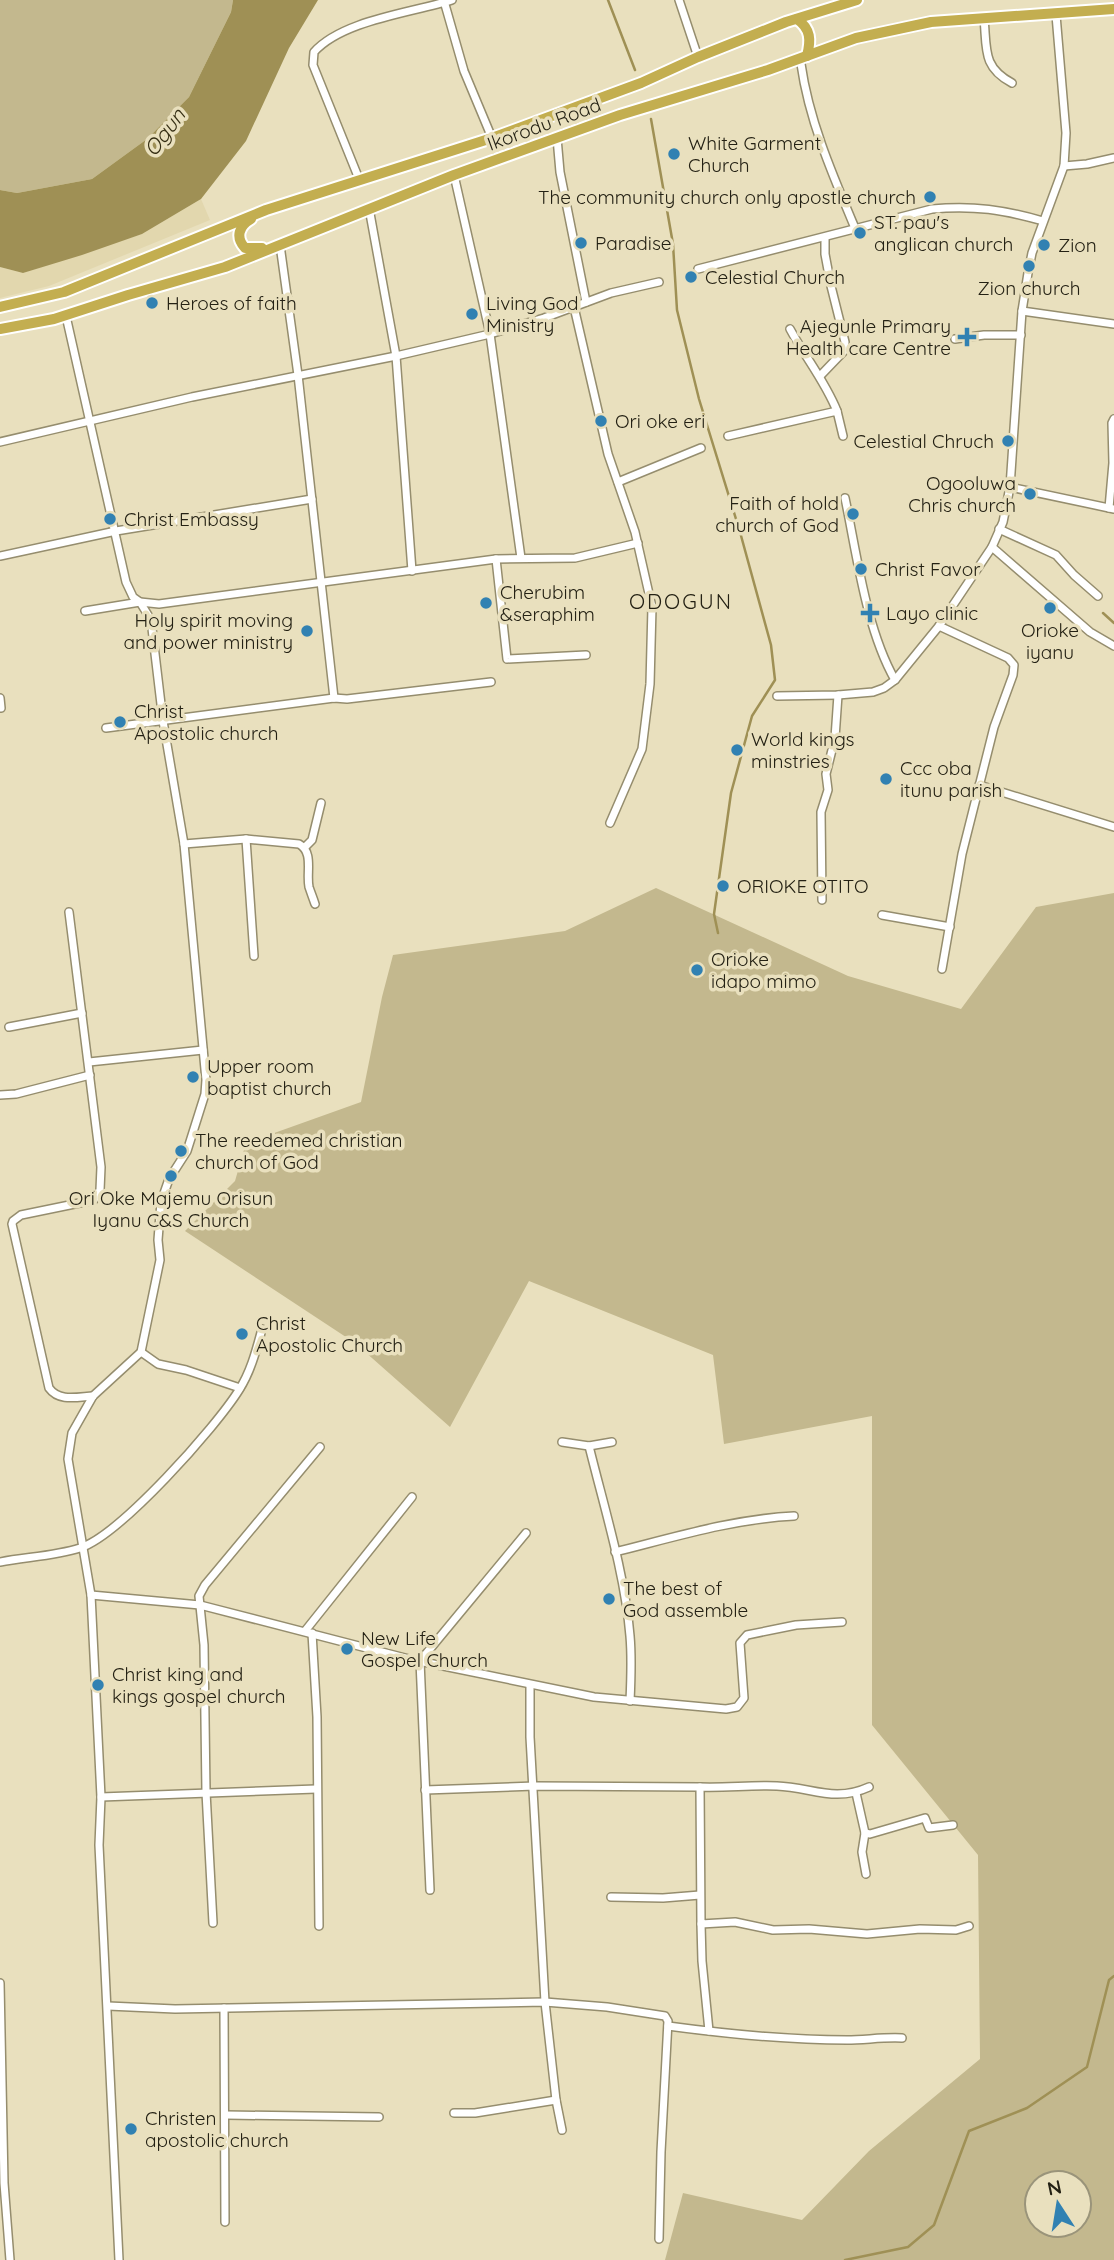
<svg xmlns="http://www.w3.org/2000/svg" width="1114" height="2260" viewBox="0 0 1114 2260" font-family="Quicksand,sans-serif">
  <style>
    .built { fill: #e2d7ae }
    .green { fill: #c3b88e; fill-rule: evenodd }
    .water { fill: #9f9055 }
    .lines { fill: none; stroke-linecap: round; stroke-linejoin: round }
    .stream { stroke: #9f9055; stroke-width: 2.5 }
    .minor-casing { stroke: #958d6e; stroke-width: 10 }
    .trunk-casing { stroke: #fff; stroke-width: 14 }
    .minor { stroke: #fff; stroke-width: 7 }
    .trunk { stroke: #c3ae50; stroke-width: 10 }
    .poi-dot { fill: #3181b2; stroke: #e9e0be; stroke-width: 2.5 }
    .labels { text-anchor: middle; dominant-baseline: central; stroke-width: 7; stroke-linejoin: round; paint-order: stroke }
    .street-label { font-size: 19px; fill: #242114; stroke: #e9e0be }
    .poi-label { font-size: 19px; fill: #242114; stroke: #e9e0be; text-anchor: start }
    .water-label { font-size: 21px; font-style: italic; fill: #352e13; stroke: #e9e0be }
    .neighbourhood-label { font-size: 21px; letter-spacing: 2px; fill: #242114; stroke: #e9e0be }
  </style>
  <rect width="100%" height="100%" fill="#e9e0be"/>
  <path class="built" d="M201,199L210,220L49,286L0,298V267L23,273L142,234Z"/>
  <g class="green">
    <path d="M0,0H233L231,12L189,97L147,139L92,179L17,193L0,190Z"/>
    <path d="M656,888L848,976L961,1009L1036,907L1114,893V2260H665L683,2193L802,2220L869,2151L980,2059L978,1855L872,1725V1416L724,1444L713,1355L529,1281L450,1427L355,1343L185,1231L235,1181L246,1143L361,1102L382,997L393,955L565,931ZM1037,2183H1079V2225H1037Z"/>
  </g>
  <path class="water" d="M233,0H318L289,48L246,141L201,199L142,234L82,255L23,273L0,267V190L17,193L92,179L147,139L189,97L231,12Z"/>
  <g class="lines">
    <g class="stream">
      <path d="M608,0L635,70"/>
      <path d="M651,119L673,244L677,310L699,399L740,532L771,645L775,680L752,716L731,793L714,914L718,933"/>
      <path d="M1103,613L1114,623"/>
      <path d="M845,2260L908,2247L934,2225L969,2131L1027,2108L1087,2067L1109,1980L1114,1976"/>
    </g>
    <g class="minor-casing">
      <g id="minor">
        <path d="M679,0L698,57"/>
        <path d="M444,1L464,71L492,138"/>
        <path d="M984,18C987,49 982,67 1012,83"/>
        <path d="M801,64C809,121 833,176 855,228"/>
        <path d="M557,138L560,172L586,302"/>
        <path d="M1064,166L1087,164L1114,158"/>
        <path d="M454,175L490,334L521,558"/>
        <path d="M359,179L313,65L314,52C343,20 411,13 452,0"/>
        <path d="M369,208L396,356L412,571"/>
        <path d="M280,245L298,375L334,698"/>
        <path d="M698,269L932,209C974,205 1004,210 1043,221"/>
        <path d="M574,307L608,454L635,532L652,607L650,684L642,749L610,823"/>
        <path d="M1022,311L1114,324"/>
        <path d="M66,316L126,582L133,597L140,602L151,620L163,721L184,844L206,1080L205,1094L187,1151L169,1179L161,1202L158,1240L160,1260L141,1352L93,1396L72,1433L68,1459L91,1595L101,1797L99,1845L119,2260"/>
        <path d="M790,329C805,357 825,381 837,411"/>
        <path d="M955,339L984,335H1021"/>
        <path d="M820,376L844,351L845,342L831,286L825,254V238"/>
        <path d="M728,436L837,411L843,436"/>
        <path d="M0,442L192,397L396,356L490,334L544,318L611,293L659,282"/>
        <path d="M618,482L701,448"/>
        <path d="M1010,487L1114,509"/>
        <path d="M845,498C857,555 866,629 895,680"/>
        <path d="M1109,508L1113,463L1112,423L1114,419"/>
        <path d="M999,529L1056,555L1074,575L1098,596"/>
        <path d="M992,547L1090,632L1114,646"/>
        <path d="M0,556L116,531L312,499"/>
        <path d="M496,559L507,659L586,655"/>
        <path d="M85,611L140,602L159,604L496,559L575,558L638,543"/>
        <path d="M939,626L1008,658L1014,665L1013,675L994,727L962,854L942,969"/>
        <path d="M777,696L838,695L873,692L884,688L895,680L939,626L992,547L1003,522L1010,487L1022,311L1028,273L1032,253L1064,166L1066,133L1056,15"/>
        <path d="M0,698L1,708"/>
        <path d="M106,728L334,698L347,699L491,682"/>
        <path d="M979,785L1114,827"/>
        <path d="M246,839L254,956"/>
        <path d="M184,844L246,839L299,844C314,852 306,873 309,887C311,893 313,898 315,904"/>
        <path d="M305,847L312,840L321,803"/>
        <path d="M822,900L821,812L828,790L826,774L835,738L838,695"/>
        <path d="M69,912L101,1167L100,1190L94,1200L21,1215L13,1221L12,1224L49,1388C59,1402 77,1397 93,1396"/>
        <path d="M882,915L950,927"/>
        <path d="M9,1027L82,1013"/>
        <path d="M89,1062L203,1050"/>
        <path d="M0,1095L16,1094L90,1075"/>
        <path d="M141,1352L158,1364L186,1370L240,1388"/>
        <path d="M562,1442L589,1446L612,1442"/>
        <path d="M589,1446C604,1507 625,1574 630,1636C632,1658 631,1680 630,1701"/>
        <path d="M615,1552C675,1537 733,1519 794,1516"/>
        <path d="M0,1562C26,1557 55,1556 80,1548C120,1535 216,1427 239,1390C251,1371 256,1351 262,1329"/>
        <path d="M91,1595L200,1605L409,1659L594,1697L726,1709L737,1707L744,1698L740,1643L747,1635L796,1625L842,1622"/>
        <path d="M305,1631L412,1497"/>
        <path d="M312,1633L317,1717L319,1926"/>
        <path d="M530,1686V1737L545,2002L556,2100L562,2130"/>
        <path d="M700,1787C725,1788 751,1785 777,1786C811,1787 834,1803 869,1787"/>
        <path d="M425,1790L535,1786L700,1787L701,1924L735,1922L773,1930L809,1929L867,1934L920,1929L956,1930L969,1926"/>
        <path d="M856,1793L865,1833L870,1834L925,1818L929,1828L953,1825"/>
        <path d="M101,1797L316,1789"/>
        <path d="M865,1833L862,1852L866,1874"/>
        <path d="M430,1890L420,1661L526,1533"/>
        <path d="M611,1897L663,1898L700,1895"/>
        <path d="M213,1923L206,1792L204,1645L199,1596L205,1585L320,1447"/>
        <path d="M701,1924L702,1961L709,2031"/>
        <path d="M0,1983L4,2183L10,2260"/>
        <path d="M108,2006L175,2009L545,2002L607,2007L665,2016L668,2021L661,2152L659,2239"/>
        <path d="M224,2008L225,2222"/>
        <path d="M668,2026C727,2034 787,2040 847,2040C865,2040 883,2037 902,2038"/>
        <path d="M454,2113H475L556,2100"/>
        <path d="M226,2115L379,2117"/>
      </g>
    </g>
    <g class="trunk-casing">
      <g id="trunk">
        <path d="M797,19C811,29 811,40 807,56"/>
        <path d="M251,219C239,226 235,237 245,248H262"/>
        <path d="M0,307L64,292L266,210L492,138L641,83L698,57L786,22L857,0"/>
        <path d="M0,329L54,319L128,295L225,267L454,175L620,115L768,70L856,38L931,22L1114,9"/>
      </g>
    </g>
    <use href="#minor" class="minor"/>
    <use href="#trunk" class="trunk"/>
  </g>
  <g class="poi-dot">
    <circle cx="674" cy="154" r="7"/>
    <circle cx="930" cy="197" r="7"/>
    <circle cx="860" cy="233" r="7"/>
    <circle cx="581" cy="243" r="7"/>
    <circle cx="1044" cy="245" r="7"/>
    <circle cx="1029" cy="266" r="7"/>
    <circle cx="691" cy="277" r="7"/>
    <circle cx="152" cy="303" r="7"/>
    <circle cx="472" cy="314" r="7"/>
    <path d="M963.5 326.5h7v7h7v7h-7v7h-7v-7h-7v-7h7z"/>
    <circle cx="601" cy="421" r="7"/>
    <circle cx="1008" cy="441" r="7"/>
    <circle cx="1030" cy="494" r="7"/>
    <circle cx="853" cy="514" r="7"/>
    <circle cx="110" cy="519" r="7"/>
    <circle cx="861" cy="569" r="7"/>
    <circle cx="486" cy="603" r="7"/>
    <circle cx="1050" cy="608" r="7"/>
    <path d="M866.5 602.5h7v7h7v7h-7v7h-7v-7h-7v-7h7z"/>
    <circle cx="307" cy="631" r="7"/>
    <circle cx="120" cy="722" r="7"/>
    <circle cx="737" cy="750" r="7"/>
    <circle cx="886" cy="779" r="7"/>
    <circle cx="723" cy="886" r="7"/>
    <circle cx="697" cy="970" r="7"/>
    <circle cx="193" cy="1077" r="7"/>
    <circle cx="181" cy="1151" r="7"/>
    <circle cx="171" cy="1176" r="7"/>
    <circle cx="242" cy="1334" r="7"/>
    <circle cx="609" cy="1599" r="7"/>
    <circle cx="347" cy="1649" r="7"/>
    <circle cx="98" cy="1685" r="7"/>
    <circle cx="131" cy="2129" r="7"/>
  </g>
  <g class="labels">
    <g class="street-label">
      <text transform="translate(544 124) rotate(-20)">Ikorodu Road</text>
    </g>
    <g class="poi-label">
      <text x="688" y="143">White Garment<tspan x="688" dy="22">Church</tspan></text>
      <text x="916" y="197" text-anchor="end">The community church only apostle church</text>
      <text x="874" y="222">ST. pau's<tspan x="874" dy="22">anglican church</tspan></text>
      <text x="595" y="243">Paradise</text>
      <text x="1058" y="245">Zion</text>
      <text x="705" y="277">Celestial Church</text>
      <text x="1029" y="288" text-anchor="middle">Zion church</text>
      <text x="166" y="303">Heroes of faith</text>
      <text x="486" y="303">Living God<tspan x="486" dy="22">Ministry</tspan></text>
      <text x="951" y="326" text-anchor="end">Ajegunle Primary<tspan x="951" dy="22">Health care Centre</tspan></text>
      <text x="615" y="421">Ori oke eri</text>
      <text x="994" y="441" text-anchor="end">Celestial Chruch</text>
      <text x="1016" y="483" text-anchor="end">Ogooluwa<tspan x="1016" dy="22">Chris church</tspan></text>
      <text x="839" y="503" text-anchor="end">Faith of hold<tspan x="839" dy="22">church of God</tspan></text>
      <text x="124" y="519">Christ Embassy</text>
      <text x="875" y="569">Christ Favor</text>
      <text x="500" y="592">Cherubim<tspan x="500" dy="22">&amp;seraphim</tspan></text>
      <text x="886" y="613">Layo clinic</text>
      <text x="293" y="620" text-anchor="end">Holy spirit moving<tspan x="293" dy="22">and power ministry</tspan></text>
      <text x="1050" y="630" text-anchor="middle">Orioke<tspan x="1050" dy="22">iyanu</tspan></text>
      <text x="134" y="711">Christ<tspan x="134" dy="22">Apostolic church</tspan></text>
      <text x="751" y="739">World kings<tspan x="751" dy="22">minstries</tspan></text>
      <text x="900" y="768">Ccc oba<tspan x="900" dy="22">itunu parish</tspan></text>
      <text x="737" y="886">ORIOKE OTITO</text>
      <text x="711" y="959">Orioke<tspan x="711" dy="22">idapo mimo</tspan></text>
      <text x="207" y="1066">Upper room<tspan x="207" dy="22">baptist church</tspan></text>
      <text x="195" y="1140">The reedemed christian<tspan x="195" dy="22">church of God</tspan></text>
      <text x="171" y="1198" text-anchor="middle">Ori Oke Majemu Orisun<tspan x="171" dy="22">Iyanu C&amp;S Church</tspan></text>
      <text x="256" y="1323">Christ<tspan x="256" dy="22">Apostolic Church</tspan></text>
      <text x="623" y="1588">The best of<tspan x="623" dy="22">God assemble</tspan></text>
      <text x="361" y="1638">New Life<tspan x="361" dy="22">Gospel Church</tspan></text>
      <text x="112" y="1674">Christ king and<tspan x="112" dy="22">kings gospel church</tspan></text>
      <text x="145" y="2118">Christen<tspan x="145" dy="22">apostolic church</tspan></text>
    </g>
    <g class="water-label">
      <text transform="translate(164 132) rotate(-53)">Ogun</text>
    </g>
    <g class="neighbourhood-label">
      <text x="681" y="601">ODOGUN</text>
    </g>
  </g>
  <g transform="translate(1058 2204) rotate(348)"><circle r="33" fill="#e9e0be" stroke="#9a947a" stroke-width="2"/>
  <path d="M0-5L12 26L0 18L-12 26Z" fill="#3181b2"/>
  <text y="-10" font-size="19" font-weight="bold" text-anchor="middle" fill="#242114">N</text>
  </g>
</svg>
